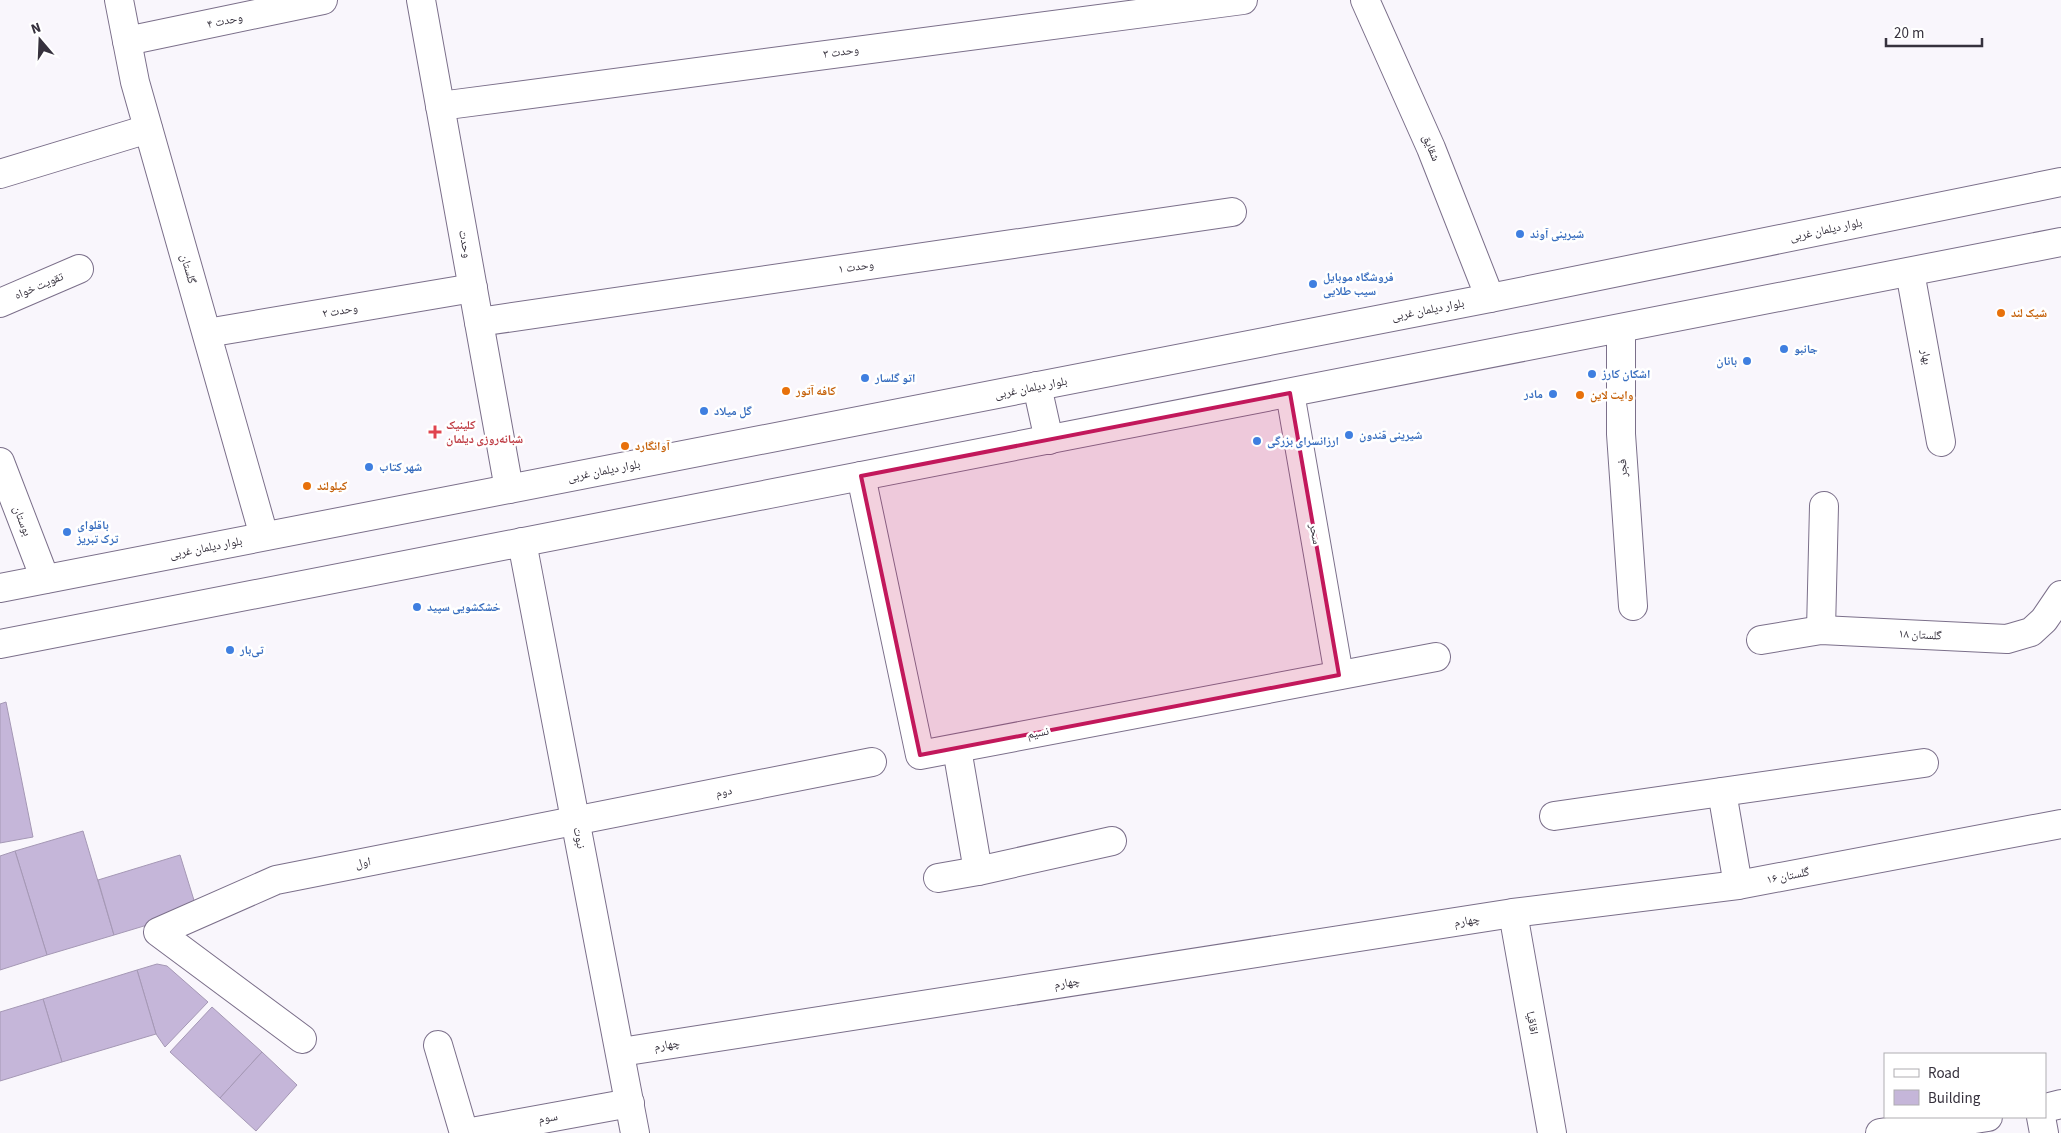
<svg xmlns="http://www.w3.org/2000/svg" width="2061" height="1133" viewBox="0 0 2061 1133" font-family="'Source Sans 3','Noto Naskh Arabic',sans-serif">
  <style>
    .building { fill: #c5b6d9; stroke: #a598b5 }
    .lines { fill: none; stroke-linecap: round; stroke-linejoin: round }
    .street-casing { stroke: #7b6f8a; stroke-width: 30 }
    .primary-casing { stroke: #7b6f8a; stroke-width: 30 }
    .street { stroke: #fff; stroke-width: 28 }
    .primary { stroke: #fff; stroke-width: 28 }
    .marked { fill: #c2185b; fill-opacity: 0.2; stroke: #c2185b; stroke-width: 4; stroke-linejoin: round }
    .shop-dot { fill: #3f7fe0; stroke: #fff; stroke-width: 2 }
    .food-dot { fill: #e8710a; stroke: #fff; stroke-width: 2 }
    .health-dot { fill: #e0444e; stroke: #fff; stroke-width: 2 }
    .labels { text-anchor: middle; dominant-baseline: central; stroke-width: 5; stroke-linejoin: round; paint-order: stroke }
    .street-label { font-size: 12px; fill: #36313d; stroke: #fff }
    .shop-label { font-size: 12px; font-weight: bold; fill: #366cbe; stroke: #fff; text-anchor: start }
    .food-label { font-size: 12px; font-weight: bold; fill: #c56008; stroke: #fff; text-anchor: start }
    .health-label { font-size: 12px; font-weight: bold; fill: #be3a42; stroke: #fff; text-anchor: start }
  </style>
  <rect width="100%" height="100%" fill="#f9f6fc"/>
  <g class="building">
    <path d="M6,702L33,837L0,843V704Z"/>
    <path d="M83,831L114,935L47,955L15,851Z"/>
    <path d="M15,851L47,955L0,970V856Z"/>
    <path d="M180,855L197,910L114,935L98,880Z"/>
    <path d="M157,964L167,966L208,1002L165,1047L156,1034L137,970Z"/>
    <path d="M137,970L156,1034L62,1062L43,999Z"/>
    <path d="M43,999L62,1062L0,1081V1012Z"/>
    <path d="M212,1007L262,1052L220,1098L170,1052Z"/>
    <path d="M262,1052L297,1085L256,1131L220,1098Z"/>
  </g>
  <g class="lines">
    <g class="street-casing">
      <g id="street">
        <path d="M119,0L135,82L264,536"/>
        <path d="M421,0L509,489"/>
        <path d="M1365,0L1431,148L1490,298"/>
        <path d="M127,41L323,0"/>
        <path d="M440,106L1243,0"/>
        <path d="M0,174L148,129"/>
        <path d="M1910,272L1941,442"/>
        <path d="M0,303L79,269"/>
        <path d="M479,322L1232,212"/>
        <path d="M1621,329V434L1633,606"/>
        <path d="M207,333L473,288"/>
        <path d="M1290,393L1339,675"/>
        <path d="M0,462L45,579"/>
        <path d="M861,476L920,755L1436,657"/>
        <path d="M522,542L635,1133"/>
        <path d="M1821,630L1824,506"/>
        <path d="M1761,640L1821,630L2007,639L2031,632L2044,620L2061,595"/>
        <path d="M957,749L978,871"/>
        <path d="M1722,792L1738,885"/>
        <path d="M1554,816L1924,763"/>
        <path d="M938,878L978,871L1112,841"/>
        <path d="M1513,913L1552,1133"/>
        <path d="M302,1039L158,932L276,880L872,762"/>
        <path d="M438,1045L464,1133"/>
        <path d="M621,1052L1513,913L1738,885L2061,824"/>
        <path d="M2045,1108L2061,1104"/>
        <path d="M2041,1117L2044,1133"/>
        <path d="M466,1133L630,1103"/>
        <path d="M1880,1133L1988,1117"/>
      </g>
    </g>
    <g class="primary-casing">
      <g id="primary">
        <path d="M1037,386L1049,440"/>
        <path d="M0,588L1490,298L2061,182"/>
        <path d="M0,644L2061,242"/>
      </g>
    </g>
    <use href="#street" class="street"/>
    <use href="#primary" class="primary"/>
  </g>
  <path class="marked" d="M1290,393L1339,675L920,755L861,476Z"/>
  <g class="shop-dot">
    <circle cx="1520" cy="234" r="5"/>
    <circle cx="1313" cy="284" r="5"/>
    <circle cx="1784" cy="349" r="5"/>
    <circle cx="1747" cy="361" r="5"/>
    <circle cx="1592" cy="374" r="5"/>
    <circle cx="865" cy="378" r="5"/>
    <circle cx="1553" cy="394" r="5"/>
    <circle cx="704" cy="411" r="5"/>
    <circle cx="1349" cy="435" r="5"/>
    <circle cx="1257" cy="441" r="5"/>
    <circle cx="369" cy="467" r="5"/>
    <circle cx="67" cy="532" r="5"/>
    <circle cx="417" cy="607" r="5"/>
    <circle cx="230" cy="650" r="5"/>
  </g>
  <g class="food-dot">
    <circle cx="2001" cy="313" r="5"/>
    <circle cx="786" cy="391" r="5"/>
    <circle cx="1580" cy="395" r="5"/>
    <circle cx="625" cy="446" r="5"/>
    <circle cx="307" cy="486" r="5"/>
  </g>
  <path class="health-dot" d="M432.5 424.5h5v5h5v5h-5v5h-5v-5h-5v-5h5z"/>
  <g class="labels">
    <g class="street-label">
      <text transform="translate(225 21) rotate(-12)">وحدت ۴</text>
      <text transform="translate(841 52) rotate(-8)">وحدت ۳</text>
      <text transform="translate(1431 148) rotate(67)">شقایق</text>
      <text transform="translate(1826 230) rotate(-12)">بلوار دیلمان غربی</text>
      <text transform="translate(465 244) rotate(80)">وحدت</text>
      <text transform="translate(856 267) rotate(-8)">وحدت ۱</text>
      <text transform="translate(188 269) rotate(74)">گلستان</text>
      <text transform="translate(39 286) rotate(-23)">تقویت خواه</text>
      <text transform="translate(1428 310) rotate(-11)">بلوار دیلمان غربی</text>
      <text transform="translate(340 311) rotate(-10)">وحدت ۲</text>
      <text transform="translate(1926 357) rotate(80)">بهار</text>
      <text transform="translate(1031 388) rotate(-11)">بلوار دیلمان غربی</text>
      <text transform="translate(1623 468) rotate(-94)">فجر</text>
      <text transform="translate(604 471) rotate(-11)">بلوار دیلمان غربی</text>
      <text transform="translate(22 521) rotate(69)">بوستان</text>
      <text transform="translate(1315 534) rotate(80)">سحر</text>
      <text transform="translate(206 548) rotate(-11)">بلوار دیلمان غربی</text>
      <text transform="translate(1920 635) rotate(3)">گلستان ۱۸</text>
      <text transform="translate(1038 733) rotate(-11)">نسیم</text>
      <text transform="translate(724 792) rotate(-11)">دوم</text>
      <text transform="translate(579 838) rotate(79)">نبوت</text>
      <text transform="translate(363 863) rotate(-11)">اول</text>
      <text transform="translate(1788 876) rotate(-11)">گلستان ۱۶</text>
      <text transform="translate(1467 921) rotate(-9)">چهارم</text>
      <text transform="translate(1067 983) rotate(-9)">چهارم</text>
      <text transform="translate(1532 1023) rotate(80)">اقاقیا</text>
      <text transform="translate(667 1045) rotate(-9)">چهارم</text>
      <text transform="translate(548 1118) rotate(-10)">سوم</text>
    </g>
    <g class="shop-label">
      <text x="1530" y="234">شیرینی آوند</text>
      <text x="1323" y="277">فروشگاه موبایل<tspan x="1323" dy="14">سیب طلایی</tspan></text>
      <text x="1794" y="349">جانبو</text>
      <text x="1737" y="361" text-anchor="end">بانان</text>
      <text x="1602" y="374">اشکان کارز</text>
      <text x="875" y="378">اتو گلسار</text>
      <text x="1543" y="394" text-anchor="end">مادر</text>
      <text x="714" y="411">گل میلاد</text>
      <text x="1359" y="435">شیرینی قندون</text>
      <text x="1267" y="441">ارزانسرای بزرگی</text>
      <text x="379" y="467">شهر کتاب</text>
      <text x="77" y="525">باقلوای<tspan x="77" dy="14">ترک تبریز</tspan></text>
      <text x="427" y="607">خشکشویی سپید</text>
      <text x="240" y="650">تی‌بار</text>
    </g>
    <g class="food-label">
      <text x="2011" y="313">شیک لند</text>
      <text x="796" y="391">کافه آتور</text>
      <text x="1590" y="395">وایت لاین</text>
      <text x="635" y="446">آوانگارد</text>
      <text x="317" y="486">کیلولند</text>
    </g>
    <g class="health-label">
      <text x="446" y="425">کلینیک<tspan x="446" dy="14">شبانه‌روزی دیلمان</tspan></text>
    </g>
  </g>
  <rect x="1884" y="1053" width="162" height="65" fill="#ffffff" stroke="#afadb1"/>
  <rect x="1894" y="1069" width="25" height="8" fill="#ffffff" stroke="#afadb1"/>
  <text x="1928" y="1078" font-size="15" fill="#36313d">Road</text>
  <rect x="1894" y="1090" width="25" height="15" fill="#c5b6d9" stroke="#afadb1"/>
  <text x="1928" y="1103" font-size="15" fill="#36313d">Building</text>
  <g transform="translate(40 40) rotate(341)" stroke="#ffffff" stroke-width="4" paint-order="stroke">
  <path d="M0-4L9 19L0 12L-9 19Z" fill="#36313d"/>
  <text y="-8" font-size="14" font-weight="bold" text-anchor="middle" fill="#36313d">N</text>
  </g>
  <path d="M1886 38v8h96v-8" fill="none" stroke="#36313d" stroke-width="2.5"/>
  <text x="1894" y="38" font-size="15" fill="#36313d" stroke="#ffffff" stroke-width="4" paint-order="stroke">20 m</text>
</svg>
